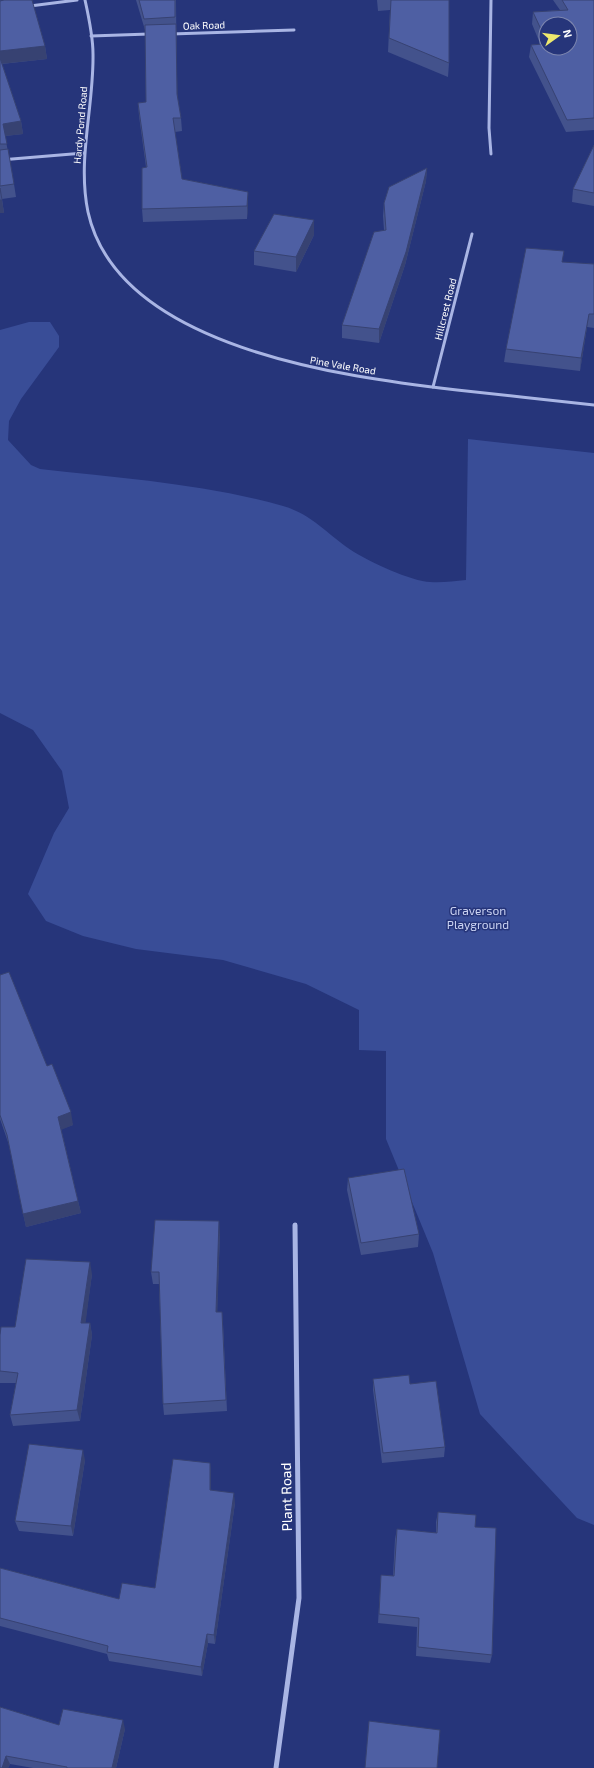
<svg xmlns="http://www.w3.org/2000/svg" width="594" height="1768" viewBox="0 0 594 1768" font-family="'Exo 2',sans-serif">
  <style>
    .green { fill: #394d97 }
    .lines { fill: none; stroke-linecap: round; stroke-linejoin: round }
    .street-far1 { stroke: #a9b5e4; stroke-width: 3 }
    .street { stroke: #a9b5e4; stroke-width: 5 }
    .wall { fill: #43528c }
    .shaded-wall { fill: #374272 }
    .building { fill: #4e5fa3; stroke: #374272; fill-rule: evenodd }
    .labels { text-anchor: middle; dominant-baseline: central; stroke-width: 3; stroke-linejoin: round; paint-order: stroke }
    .far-street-label { font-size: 10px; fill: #fff; stroke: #26357a }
    .park-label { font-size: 12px; fill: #cbd3f3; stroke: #26357a }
    .near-street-label { font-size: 14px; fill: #fff; stroke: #26357a }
  </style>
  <rect width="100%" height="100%" fill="#26357a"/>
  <path class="green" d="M29,322H50L59,336V347L21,399L9,421L8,440L31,465L40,469C121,478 205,484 283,506C312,514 330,537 354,552C368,561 413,582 430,582C442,583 454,581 466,580L468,439L594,453V1525L577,1518L480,1414L433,1253L386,1139V1051L359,1050V1010L306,984L223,960L136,949L83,936L46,921L28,894L54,833L69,808L62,771L33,730L0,713V330Z"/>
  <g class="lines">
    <g class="street-far1">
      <path d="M85,0C89,18 93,36 93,54C94,107 77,159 88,212C118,348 344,377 457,390C503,395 548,400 594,405"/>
      <path d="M491,0L489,128L491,154"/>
      <path d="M30,6L77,0"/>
      <path d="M171,34L294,30"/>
      <path d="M91,36L149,34"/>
      <path d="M0,160L84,153"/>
      <path d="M433,387L472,234"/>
    </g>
    <path class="street" d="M276,1768L299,1598L295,1225"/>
  </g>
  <g class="wall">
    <path d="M0,0L45,46L47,59L2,64L21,121L23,134L5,136L14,184L16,197L2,199L4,213H0Z"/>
    <path d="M136,0H176L177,96L181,118L182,131L175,132L182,179L248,192V205L247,219L143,222L142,209L146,167L139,116L138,103L146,102L145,30Z"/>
    <path d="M377,0H449V63L448,77L388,52L390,10L378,11Z"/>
    <path d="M553,0H594V130L566,132L529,57L531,45L539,44V41L532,24L533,12L560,10Z"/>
    <path d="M594,145V206L572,202L573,189Z"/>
    <path d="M427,168L426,181L405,265L379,343L342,338V325L384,230L383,216L384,203Z"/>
    <path d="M314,235L296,272L254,265V251Z"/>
    <path d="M562,262L594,264V328L587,327L580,371L504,362L506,349Z"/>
    <path d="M0,975L47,1066L73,1125L61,1129L78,1201L81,1213L26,1227L9,1145L0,1119Z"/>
    <path d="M348,1178L419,1234L418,1247L361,1255L347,1190Z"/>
    <path d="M220,1233L217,1312L223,1324L227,1411L164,1415L163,1404L159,1284H153L151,1272Z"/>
    <path d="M92,1274L85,1323H90L92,1335L80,1421L13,1426L10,1415L16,1383H0V1335L15,1327Z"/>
    <path d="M373,1379L410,1384L445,1447L444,1457L382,1463L373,1390Z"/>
    <path d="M85,1460L73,1536L19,1531L15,1521Z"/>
    <path d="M210,1463L211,1474V1490L235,1503L215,1644L208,1643L202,1676L109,1661L107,1654L0,1626V1568L119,1599L155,1588Z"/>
    <path d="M438,1512L475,1527L492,1655L490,1663L416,1656L417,1627L378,1623L381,1575L393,1576L395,1539L397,1529L436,1533V1522Z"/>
    <path d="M0,1707L59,1725L125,1729L116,1768H33L10,1764L8,1768H0Z"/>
  </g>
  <g class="shaded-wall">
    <path d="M176,24V36L178,107L177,94Z"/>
    <path d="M45,46L47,59L0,64V51Z"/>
    <path d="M21,121L23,134L5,136L3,124Z"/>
    <path d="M427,168L426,181L405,265L379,343V329Z"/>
    <path d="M248,192V205L247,219V206Z"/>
    <path d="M0,200H2L4,213H0Z"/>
    <path d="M314,220V235L296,272V257Z"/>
    <path d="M589,314L587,327L580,371L581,358Z"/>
    <path d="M71,1112L73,1125L61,1130L58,1117Z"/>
    <path d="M78,1201L81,1213L26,1227L23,1214Z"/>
    <path d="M219,1221L220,1233L217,1324L216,1312Z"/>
    <path d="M90,1262L92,1274L84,1335L81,1323Z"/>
    <path d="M90,1323L92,1335L80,1421L77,1410Z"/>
    <path d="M83,1450L85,1460L73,1536L71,1526Z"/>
    <path d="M210,1463L211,1474V1501L210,1490Z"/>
    <path d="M234,1493L235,1503L215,1644L214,1635Z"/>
    <path d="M207,1634L208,1643L202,1676L201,1667Z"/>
    <path d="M123,1720L125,1729L116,1768H112Z"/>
    <path d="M6,1756L10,1764L8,1768H2Z"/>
  </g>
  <g class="building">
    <path d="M4,0H32L45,46L0,51V1Z"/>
    <path d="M139,0H175V17L144,19Z"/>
    <path d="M391,0H449V63L389,38Z"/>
    <path d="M562,0H594V118L567,120L531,45L543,44L540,39L545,38L533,12L568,10ZM546,24H570V48H546Z"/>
    <path d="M176,24L177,94L181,118H173L182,179L248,192L247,206L142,209V168L147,167L138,103L146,102L145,25Z"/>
    <path d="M0,58L21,121L3,124L7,144H0Z"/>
    <path d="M594,145V193L573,189Z"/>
    <path d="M8,149L14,184L0,186V150Z"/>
    <path d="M427,168L406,252L379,329L342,325L374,232L386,230L384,203L389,187Z"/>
    <path d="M0,188L2,200H0Z"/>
    <path d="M274,214L314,220L296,257L254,251Z"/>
    <path d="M526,248L564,251L562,262L594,264V314H589L581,358L506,349Z"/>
    <path d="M9,972L47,1066L52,1064L71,1112L58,1117L78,1201L23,1214L7,1135L0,1115V975Z"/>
    <path d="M404,1169L419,1234L361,1243L348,1178Z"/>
    <path d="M155,1220L219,1221L216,1312H222L226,1400L163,1404L159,1272H151Z"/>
    <path d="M26,1259L90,1262L81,1323H90L77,1410L10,1415L18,1373L0,1371V1335L1,1327H15Z"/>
    <path d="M409,1375L410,1384L436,1381L445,1447L383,1453L373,1379Z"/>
    <path d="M29,1444L83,1450L71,1526L15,1521Z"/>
    <path d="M173,1459L210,1463V1490L234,1493L214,1635L207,1634L201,1667L107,1652L108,1646L0,1618V1568L119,1599L122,1583L155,1588Z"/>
    <path d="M438,1512L476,1515L475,1527L496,1528L492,1655L418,1647L419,1618L379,1614L381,1575L394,1576L397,1529L437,1533Z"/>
    <path d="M0,1707L59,1725L63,1709L123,1720L112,1768H67V1767L6,1756L2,1768H0Z"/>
    <path d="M369,1721L440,1730L437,1768H365Z"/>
  </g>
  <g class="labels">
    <g class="far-street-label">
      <text transform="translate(204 25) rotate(-2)">Oak Road</text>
      <text transform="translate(80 125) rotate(-85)">Hardy Pond Road</text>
      <text transform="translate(445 309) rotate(-76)">Hillcrest Road</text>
      <text transform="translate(343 365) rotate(10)">Pine Vale Road</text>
    </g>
    <g class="park-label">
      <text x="478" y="910">Graverson<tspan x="478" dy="14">Playground</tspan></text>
    </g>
    <g class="near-street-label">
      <text transform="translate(286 1497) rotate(-91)">Plant Road</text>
    </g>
  </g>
  <g transform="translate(558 36) rotate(76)"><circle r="19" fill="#26357a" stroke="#7d86af"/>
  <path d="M0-3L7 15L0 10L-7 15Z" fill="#ede86e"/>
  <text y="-6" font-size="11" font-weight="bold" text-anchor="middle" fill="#ffffff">N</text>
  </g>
</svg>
